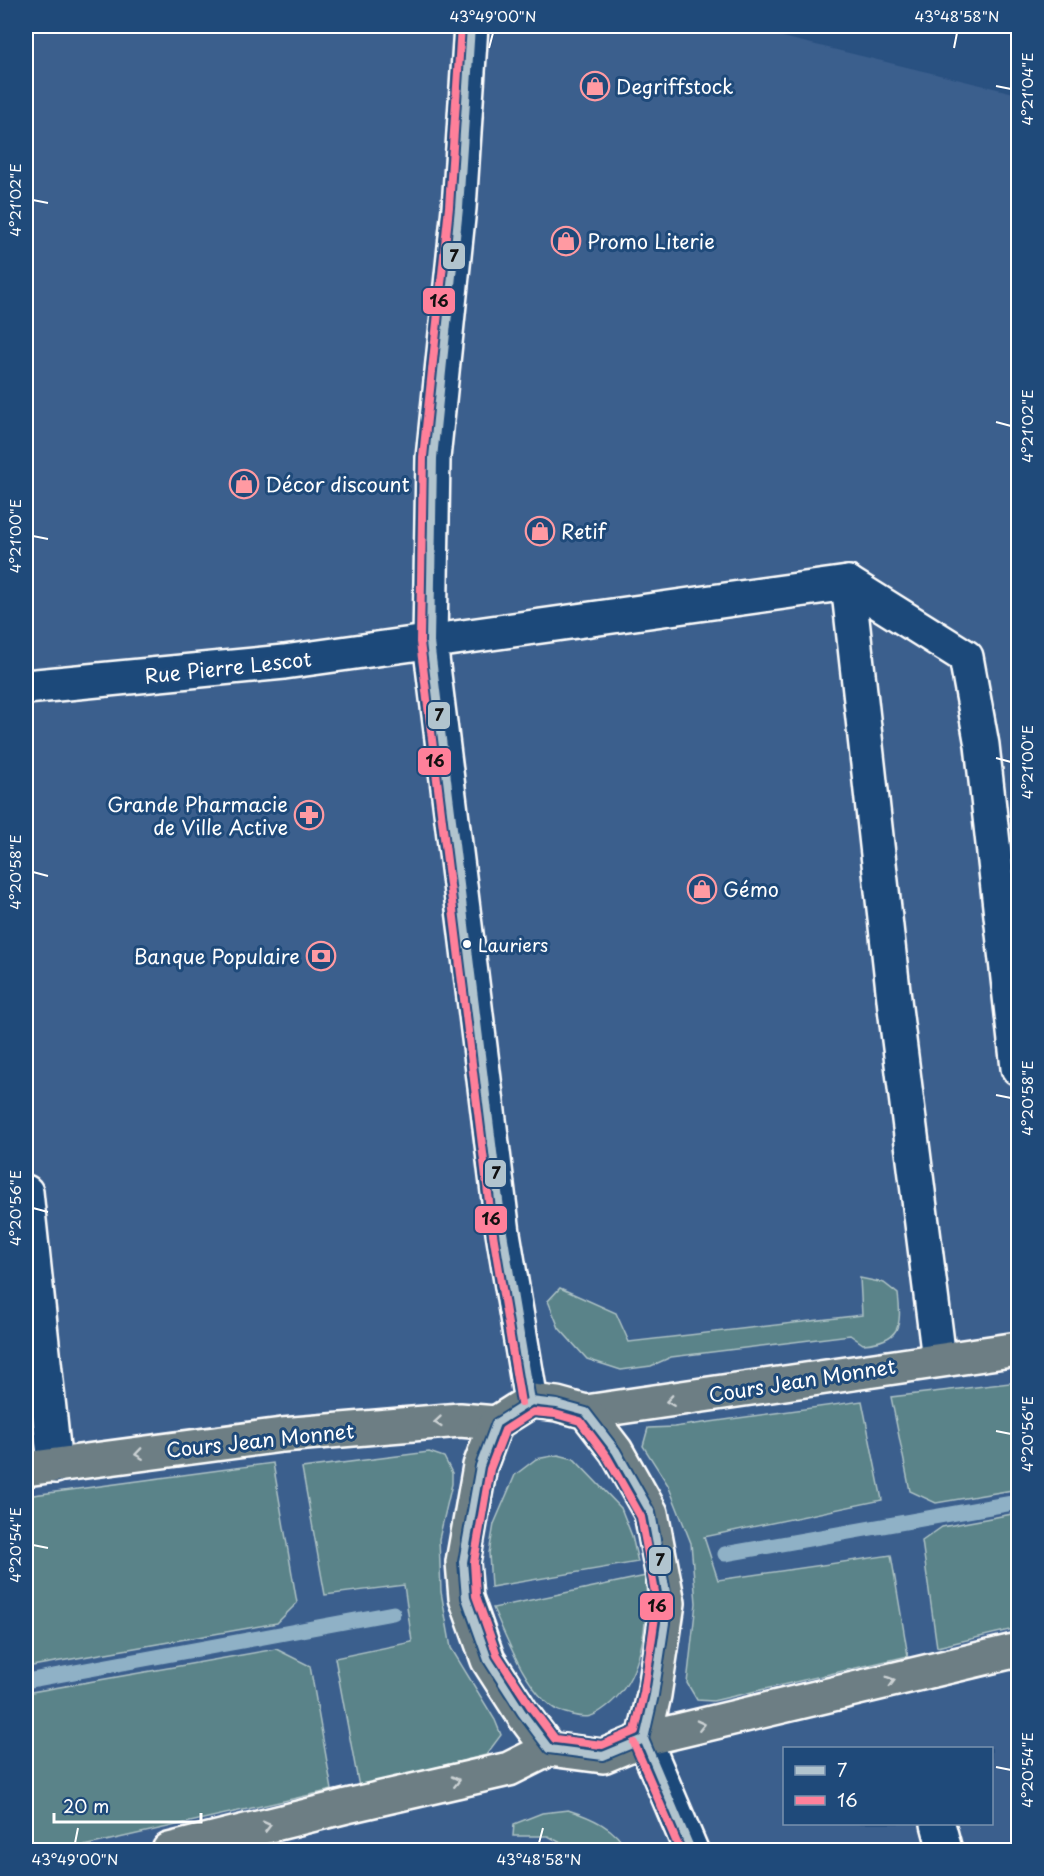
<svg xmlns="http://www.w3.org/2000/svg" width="1044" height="1876" viewBox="0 0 1044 1876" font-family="'Playpen Sans',sans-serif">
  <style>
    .built { fill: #3b5e8d; fill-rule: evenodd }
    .green { fill: #5a8389; stroke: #acc1c4; stroke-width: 1.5 }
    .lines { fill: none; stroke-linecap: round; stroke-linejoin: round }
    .stream { stroke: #8fb1c6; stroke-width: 15 }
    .minor-casing { stroke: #fff; stroke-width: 38 }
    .major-casing { stroke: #fff; stroke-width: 38 }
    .minor { stroke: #1f4a7a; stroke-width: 33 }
    .major { stroke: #6d7e84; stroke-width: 33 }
    .bus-1-casing { stroke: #1f4a7a; stroke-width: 12 }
    .bus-2-casing { stroke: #1f4a7a; stroke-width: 12 }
    .bus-1 { stroke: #b1c4ce; stroke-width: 8 }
    .bus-2 { stroke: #ff809a; stroke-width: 8 }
    .oneway { stroke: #ccd2d4 }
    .ticks { fill: none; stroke: #fff; stroke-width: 2 }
    .bus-dot { fill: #fff; stroke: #1f4a7a; stroke-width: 2 }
    .labels { text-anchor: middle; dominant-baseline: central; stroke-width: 6; stroke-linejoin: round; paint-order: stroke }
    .bus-label { font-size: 18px; fill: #fff; stroke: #1f4a7a; text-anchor: start }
    .poi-label { font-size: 20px; fill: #fff; stroke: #1f4a7a; text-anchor: start }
    .street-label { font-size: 20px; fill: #fff; stroke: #1f4a7a }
    .line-badge { stroke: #1f4a7a; stroke-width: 2 }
    .pale-badge-label { font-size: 16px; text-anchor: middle; font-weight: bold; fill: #111 }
    .neatline { fill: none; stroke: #fff; stroke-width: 2 }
    .ticks-label { font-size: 15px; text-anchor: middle; fill: #fff }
  </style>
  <rect width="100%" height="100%" fill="#295181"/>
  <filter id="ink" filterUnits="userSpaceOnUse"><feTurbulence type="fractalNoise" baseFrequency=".0167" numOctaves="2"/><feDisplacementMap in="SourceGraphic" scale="12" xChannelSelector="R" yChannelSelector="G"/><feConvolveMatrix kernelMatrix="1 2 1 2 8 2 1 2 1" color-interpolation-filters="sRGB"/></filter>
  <g filter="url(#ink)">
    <path class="built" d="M26,26H738L1018,94V1850H26ZM784,1748H992V1824H784Z"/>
    <g class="green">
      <path d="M860,1278L884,1283L898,1294C902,1327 900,1341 863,1344L850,1335L671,1357L651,1366L621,1370L587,1359L559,1328L548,1301L560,1288L616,1313L629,1342L862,1315Z"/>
      <path d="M1018,1382V1489L936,1503L910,1491L891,1397Z"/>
      <path d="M862,1401L882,1500L704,1537L718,1580L891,1555L908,1656L713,1701L697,1700L687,1683L696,1603L691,1543L668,1485L643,1446L648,1428L674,1427Z"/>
      <path d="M429,1452L444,1457L452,1473V1484L439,1539L441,1592L451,1648L495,1720L501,1735L486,1755L359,1787L335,1658L412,1642L404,1585L325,1595L302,1468Z"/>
      <path d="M558,1455L574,1459L621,1508L632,1536L638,1562L491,1587L489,1553L494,1524L515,1475L536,1459Z"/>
      <path d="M273,1463L297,1603L277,1623L26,1667V1496Z"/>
      <path d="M1018,1513V1628L937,1647L922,1541L942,1527Z"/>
      <path d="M646,1576C648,1620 644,1679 606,1707C593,1717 588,1719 572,1715C567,1713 559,1712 555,1709C526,1691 507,1638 493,1608Z"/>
      <path d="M276,1649L310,1666L332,1790L66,1850H26V1693Z"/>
      <path d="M568,1810C590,1817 617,1828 626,1850H574L548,1836H513L514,1824L542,1813Z"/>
    </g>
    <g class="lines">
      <g class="stream">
        <path d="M725,1554L1018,1502"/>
        <path d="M26,1681L393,1613"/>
      </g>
      <g class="minor-casing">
        <g id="minor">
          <path d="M471,26L459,208L433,458L430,642L503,1233L531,1401"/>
          <path d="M848,583L966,657L982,745L1018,1068"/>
          <path d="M26,687L284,662L848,583L895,1008L939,1359"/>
          <path d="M26,1192L55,1466"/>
          <path d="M644,1739L691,1850"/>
          <path d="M938,1824L945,1850"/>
        </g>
      </g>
      <g class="major-casing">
        <g id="major">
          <path d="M586,1412L1018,1349"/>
          <path d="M26,1469L282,1435L460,1420L496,1423"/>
          <path d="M644,1739L654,1695L668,1603L651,1513L616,1451L586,1412L557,1404L531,1401L496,1423L480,1466L463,1562L466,1598L488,1660L522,1713L549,1749L603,1756L644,1739L1018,1650"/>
          <path d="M169,1850L347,1806L509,1769L549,1749"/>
        </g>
      </g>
      <use href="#minor" class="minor"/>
      <use href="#major" class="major"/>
      <g class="bus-1-casing">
        <g id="bus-1">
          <path d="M471,26L459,208L433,458L430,642L503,1233L531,1401"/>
          <path d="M531,1401L557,1404L586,1412L616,1451L651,1513L668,1603L654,1695L644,1739L603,1756L549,1749L522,1713L488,1660L466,1598L463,1562L480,1466L496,1423Z"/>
          <path d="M644,1739L691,1850"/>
        </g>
      </g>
      <g class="bus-2-casing">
        <g id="bus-2">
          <path d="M461,26L449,207L423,457L420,642L493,1234L521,1403"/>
          <path d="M533,1412L555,1414L580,1421L607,1457L641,1517L657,1603L644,1693L635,1731L602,1745L555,1739L531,1707L497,1655L476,1596L474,1562L490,1469L505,1430Z"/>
          <path d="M634,1743L680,1850"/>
        </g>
      </g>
      <use href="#bus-1" class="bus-1"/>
      <use href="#bus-2" class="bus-2"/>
    </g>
    <defs><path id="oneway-chevron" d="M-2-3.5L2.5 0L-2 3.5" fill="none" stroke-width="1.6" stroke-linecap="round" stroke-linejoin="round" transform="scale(1.5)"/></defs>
    <g class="oneway">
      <use href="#oneway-chevron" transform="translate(670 1401) rotate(172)"/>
      <use href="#oneway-chevron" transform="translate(438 1422) rotate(175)"/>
      <use href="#oneway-chevron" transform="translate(139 1454) rotate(172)"/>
      <use href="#oneway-chevron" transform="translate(891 1681) rotate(-16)"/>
      <use href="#oneway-chevron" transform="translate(701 1725) rotate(-13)"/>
      <use href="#oneway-chevron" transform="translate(456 1781) rotate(-13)"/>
      <use href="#oneway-chevron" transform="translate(267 1826) rotate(-14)"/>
    </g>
  </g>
  <path class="ticks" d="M489,48L493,33M954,48L957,33M996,86L1011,89M33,200L48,203M996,422L1011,426M33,536L48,539M996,758L1011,762M33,872L48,876M996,1095L1011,1098M33,1208L48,1212M996,1431L1011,1434M33,1545L48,1548M996,1767L1011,1770M75,1843L78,1828M539,1843L543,1828"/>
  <defs>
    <g id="shop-ring" transform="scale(1.5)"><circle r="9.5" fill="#1f4a7a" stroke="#ff9aa2" stroke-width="1.5"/><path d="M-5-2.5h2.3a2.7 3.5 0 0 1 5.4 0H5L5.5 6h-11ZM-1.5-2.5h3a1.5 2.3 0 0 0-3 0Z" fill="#ff9aa2"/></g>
    <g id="pharmacy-ring" transform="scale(1.5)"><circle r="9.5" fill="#1f4a7a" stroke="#ff9aa2" stroke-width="1.5"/><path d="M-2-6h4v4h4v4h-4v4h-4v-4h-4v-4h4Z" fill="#ff9aa2"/></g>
    <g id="bank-ring" transform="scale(1.5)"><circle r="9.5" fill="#1f4a7a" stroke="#ff9aa2" stroke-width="1.5"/><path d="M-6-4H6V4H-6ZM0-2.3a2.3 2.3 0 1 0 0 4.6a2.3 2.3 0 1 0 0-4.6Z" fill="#ff9aa2"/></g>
  </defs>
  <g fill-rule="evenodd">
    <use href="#shop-ring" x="595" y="86"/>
    <use href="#shop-ring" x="566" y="241"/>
    <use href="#shop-ring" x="244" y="484"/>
    <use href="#shop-ring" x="540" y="531"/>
    <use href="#pharmacy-ring" x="309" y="815"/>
    <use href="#shop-ring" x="702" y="889"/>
    <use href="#bank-ring" x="321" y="956"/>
  </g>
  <circle class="bus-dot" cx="467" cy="944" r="5"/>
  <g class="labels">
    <g class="bus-label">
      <text x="478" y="944">Lauriers</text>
    </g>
    <g class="poi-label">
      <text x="616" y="86">Degriffstock</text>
      <text x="587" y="241">Promo Literie</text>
      <text x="265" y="484">Décor discount</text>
      <text x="561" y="531">Retif</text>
      <text x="288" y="804" text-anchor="end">Grande Pharmacie<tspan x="288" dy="23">de Ville Active</tspan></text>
      <text x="723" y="889">Gémo</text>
      <text x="300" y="956" text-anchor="end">Banque Populaire</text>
    </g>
    <g class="street-label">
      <text transform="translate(228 667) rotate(-6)">Rue Pierre Lescot</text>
      <text transform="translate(802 1380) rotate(-9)">Cours Jean Monnet</text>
      <text transform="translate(260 1440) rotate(-6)">Cours Jean Monnet</text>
    </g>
  </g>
  <g class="line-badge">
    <rect x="442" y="242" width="24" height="28" rx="6" fill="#b1c4ce"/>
    <rect x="422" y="287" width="34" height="28" rx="6" fill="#ff809a"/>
    <rect x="427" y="701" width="24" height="29" rx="6" fill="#b1c4ce"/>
    <rect x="417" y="747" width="35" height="29" rx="6" fill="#ff809a"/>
    <rect x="484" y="1159" width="23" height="29" rx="6" fill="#b1c4ce"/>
    <rect x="474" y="1205" width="34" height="29" rx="6" fill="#ff809a"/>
    <rect x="648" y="1546" width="24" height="29" rx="6" fill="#b1c4ce"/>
    <rect x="639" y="1592" width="35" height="29" rx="6" fill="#ff809a"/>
  </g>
  <g class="pale-badge-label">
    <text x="454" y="262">7</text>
    <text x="439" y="307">16</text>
    <text x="439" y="721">7</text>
    <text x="435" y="767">16</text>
    <text x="496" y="1179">7</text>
    <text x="491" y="1225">16</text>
    <text x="660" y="1566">7</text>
    <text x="657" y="1612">16</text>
  </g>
  <rect width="1044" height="1876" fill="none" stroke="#1f4a7a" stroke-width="66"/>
  <rect x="783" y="1747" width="210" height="78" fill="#1f4a7a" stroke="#7992af" stroke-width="1.5"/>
  <rect x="795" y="1766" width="30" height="9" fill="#b1c4ce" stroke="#7992af" stroke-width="1.5"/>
  <text x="837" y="1777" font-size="18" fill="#ffffff">7</text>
  <rect x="795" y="1796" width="30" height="9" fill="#ff809a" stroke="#7992af" stroke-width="1.5"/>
  <text x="837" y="1807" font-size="18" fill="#ffffff">16</text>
  <path d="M54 1813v9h147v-9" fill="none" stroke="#ffffff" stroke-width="3"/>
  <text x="63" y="1813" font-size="18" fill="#ffffff" stroke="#1f4a7a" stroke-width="4.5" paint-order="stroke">20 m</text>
  <rect x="33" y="33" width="978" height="1810" class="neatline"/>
  <g class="ticks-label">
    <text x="493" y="22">43°49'00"N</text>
    <text x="957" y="22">43°48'58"N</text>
    <text transform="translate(1028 89) rotate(-90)" y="5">4°21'04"E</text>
    <text transform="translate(16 200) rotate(-90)" y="5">4°21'02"E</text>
    <text transform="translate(1028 426) rotate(-90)" y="5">4°21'02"E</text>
    <text transform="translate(16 536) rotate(-90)" y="5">4°21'00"E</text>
    <text transform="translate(1028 762) rotate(-90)" y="5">4°21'00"E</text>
    <text transform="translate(16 872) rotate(-90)" y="5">4°20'58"E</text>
    <text transform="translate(1028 1098) rotate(-90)" y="5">4°20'58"E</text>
    <text transform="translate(16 1208) rotate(-90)" y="5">4°20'56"E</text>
    <text transform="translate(1028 1434) rotate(-90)" y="5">4°20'56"E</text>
    <text transform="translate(16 1545) rotate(-90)" y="5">4°20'54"E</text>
    <text transform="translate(1028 1770) rotate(-90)" y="5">4°20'54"E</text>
    <text x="75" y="1865">43°49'00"N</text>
    <text x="539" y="1865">43°48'58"N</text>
  </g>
</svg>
